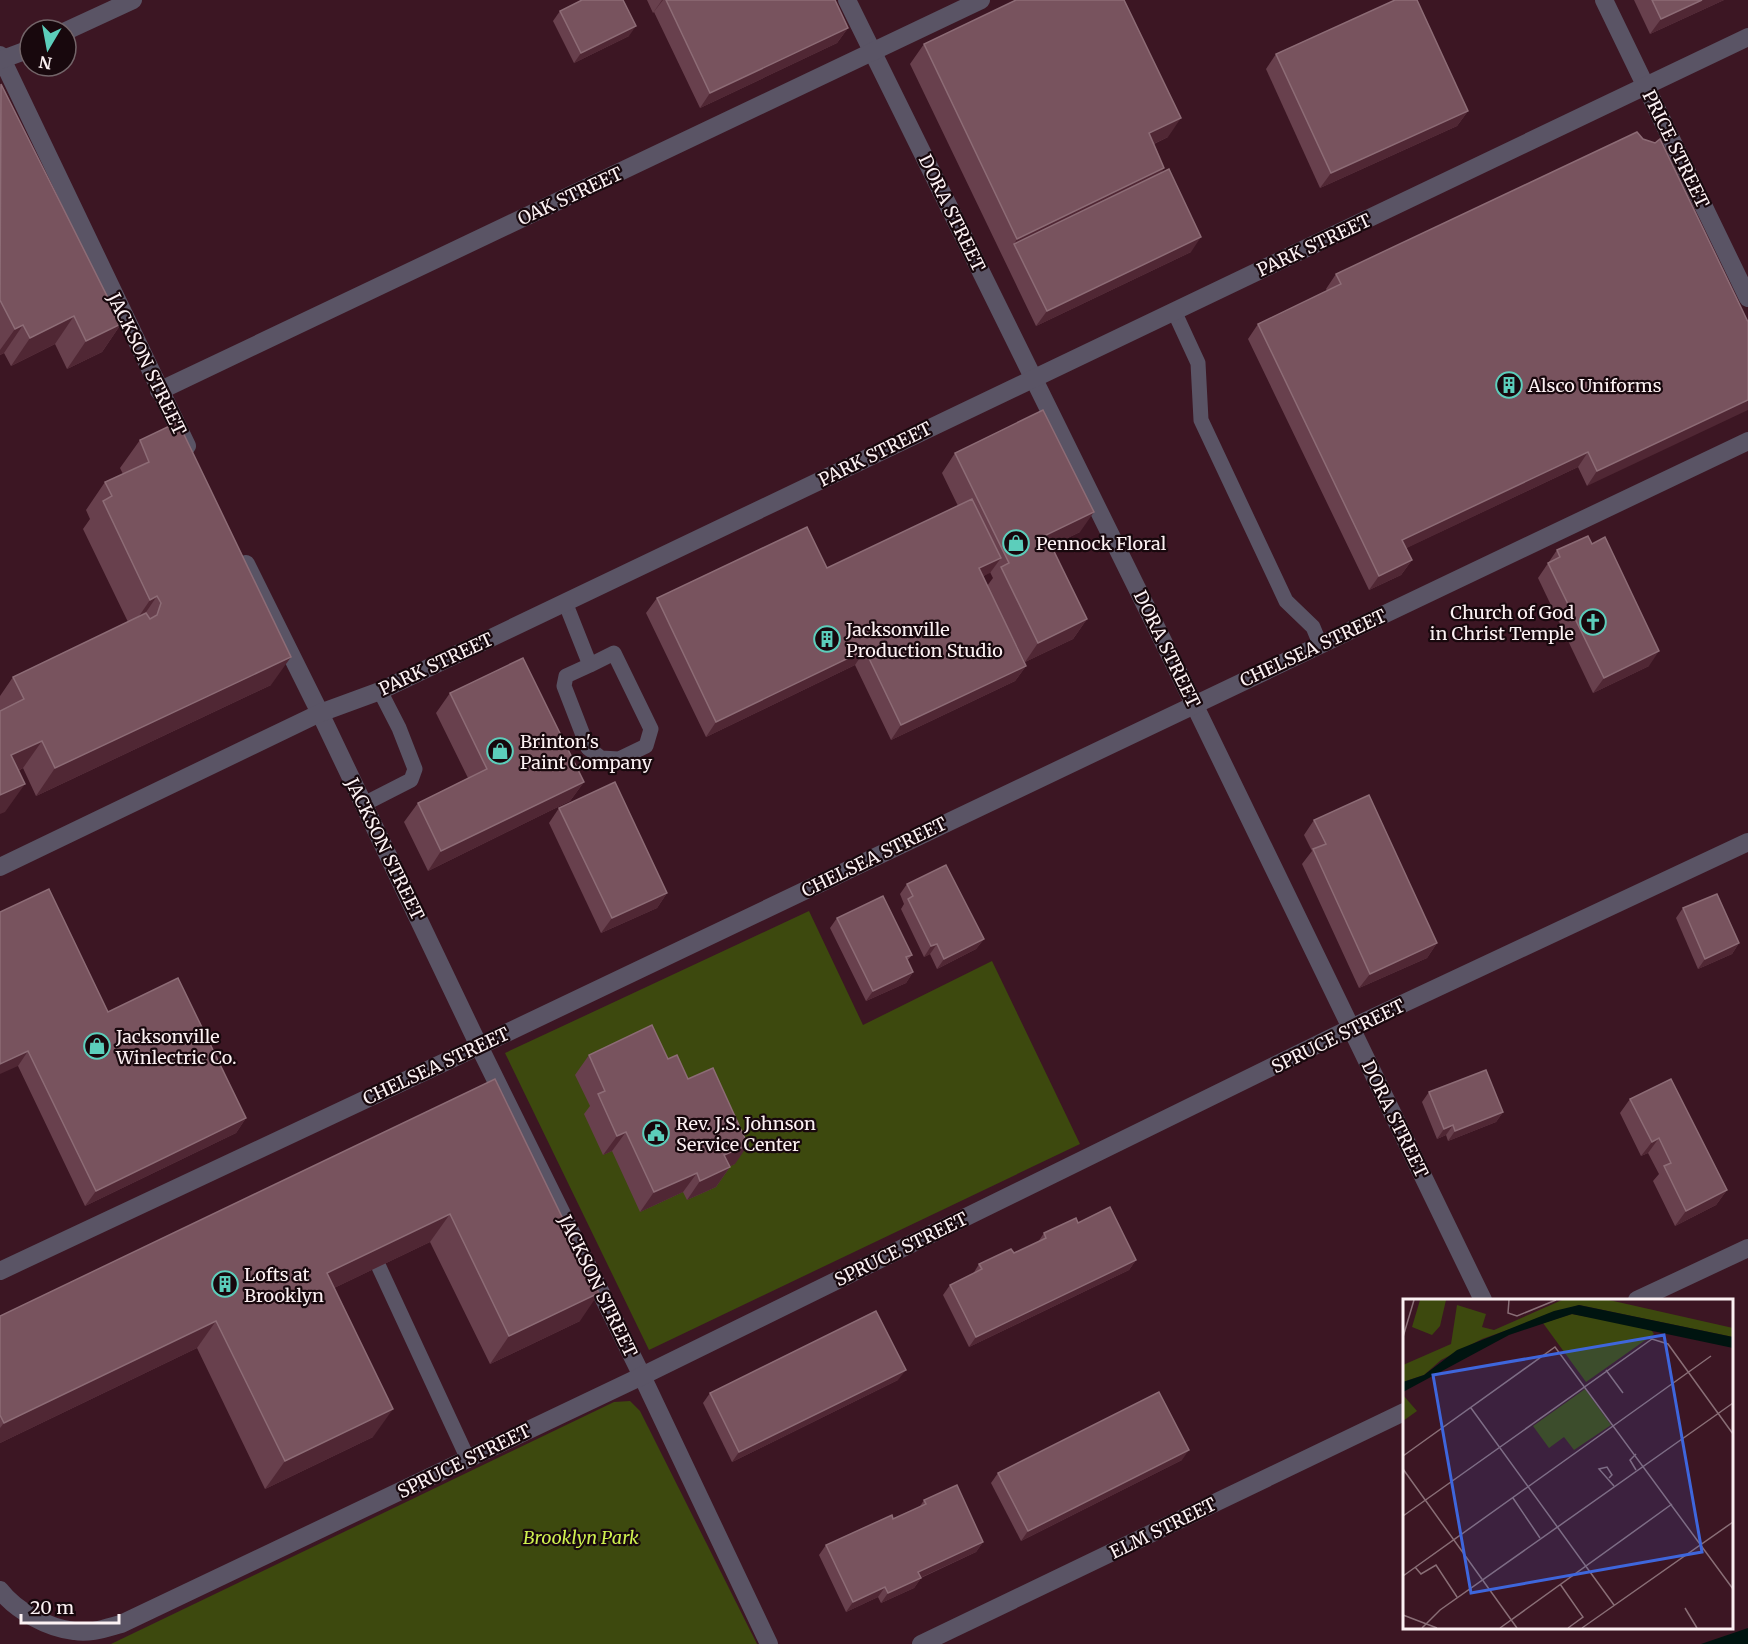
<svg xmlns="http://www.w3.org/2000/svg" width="1748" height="1644" viewBox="0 0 1748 1644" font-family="Merriweather,serif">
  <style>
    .green { fill: #3d490e }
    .water { fill: #001410 }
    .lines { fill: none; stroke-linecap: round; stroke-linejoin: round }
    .service { stroke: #5a5465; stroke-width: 15 }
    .minor { stroke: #5a5465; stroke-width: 18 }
    .tertiary { stroke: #5a5465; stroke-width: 18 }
    .wall { fill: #68404d }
    .shaded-wall { fill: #502734 }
    .building { fill: #78535e; stroke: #8d6c76; stroke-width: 1.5 }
    .labels { text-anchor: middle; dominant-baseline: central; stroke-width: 4.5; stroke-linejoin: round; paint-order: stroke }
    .street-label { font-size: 18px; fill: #fcf1f3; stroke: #18080d }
    .poi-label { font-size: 18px; fill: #fcf1f3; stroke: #18080d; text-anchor: start }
    .park-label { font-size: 18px; font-style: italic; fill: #cff14f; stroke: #18080d }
    .inset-road { fill: none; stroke: #896e76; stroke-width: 1.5 }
    .view { fill: #3e66dc; fill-opacity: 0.15; stroke: #3e66dc; stroke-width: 3 }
    .inset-edge { fill: none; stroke: #fcf1f3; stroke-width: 3 }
  </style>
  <rect width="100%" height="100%" fill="#3c1623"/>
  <g class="green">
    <path d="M809,911L863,1025L992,961L1080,1144L649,1350L505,1053Z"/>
    <path d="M630,1401L640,1411L757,1644H111L614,1402Z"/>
  </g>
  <path class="water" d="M1748,1628V1644H1701Z"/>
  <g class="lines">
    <g class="service">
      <path d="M1174,311L1198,363L1201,420L1286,601L1313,627L1320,644"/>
      <path d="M565,602L590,665L614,653L651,729L646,746L619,759L601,758L588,748L564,686L566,676L590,665"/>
      <path d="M364,804L411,780L415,769L399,728L380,691"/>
      <path d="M379,1267L468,1459"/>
    </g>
    <g class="minor">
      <path d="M847,0L1194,704L1483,1300"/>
      <path d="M1604,0L1748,298"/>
      <path d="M66,31L133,0"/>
      <path d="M0,55L187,446"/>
      <path d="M0,60L30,49"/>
      <path d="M159,391L981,0"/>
      <path d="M246,564L320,713L479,1046L642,1376L769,1644"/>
      <path d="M0,1271L479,1046L1748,441"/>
      <path d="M1637,1300L1748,1248"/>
      <path d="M0,1590C16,1611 48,1628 74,1631C90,1634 106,1628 121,1624L642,1376L1351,1028L1748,842"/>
      <path d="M921,1644L1404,1412"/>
    </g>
    <path class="tertiary" d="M0,867L320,713L380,691L1748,37"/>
  </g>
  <g class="wall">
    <path d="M647,0H835L848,28L837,43L700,108L654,12L653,13Z"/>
    <path d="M1634,0H1724L1650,34Z"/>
    <path d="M560,11L629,36L574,63L553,21Z"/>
    <path d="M924,44L1168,137L1154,144L1164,168L1161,172L1191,252L1036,326L910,64Z"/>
    <path d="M1276,54L1468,111L1457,126L1320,188L1266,69Z"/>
    <path d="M0,85L121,324L102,352L67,369L55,344L11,366L4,353L0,355Z"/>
    <path d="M1336,274L1748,322L1587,486L1578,467L1406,548L1412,560L1401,575L1369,590L1248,339L1258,324L1327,291L1326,289Z"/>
    <path d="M140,440L271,685L36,796L23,768L18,771L0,795V696L13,677L128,622L83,529L90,519L86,510L105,482L123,474L120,468Z"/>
    <path d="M955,453L1080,532L1051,546L1087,619L1073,639L1025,662L987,586L993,578L990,572L982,577L1026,666L1015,681L891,740L855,665L706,737L646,613L657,598L827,568L958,506L942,473Z"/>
    <path d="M1557,550L1649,666L1593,693L1538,578Z"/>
    <path d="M450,693L584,782L570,801L428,871L404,822L418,803L468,778L436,713Z"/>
    <path d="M559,808L667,893L657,908L601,933L549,823Z"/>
    <path d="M1314,820L1437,943L1427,958L1359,988L1302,864L1312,851L1304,835Z"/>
    <path d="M907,884L984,939L976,949L937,969L930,954L924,957L901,909L904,904L900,894Z"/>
    <path d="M1683,908L1739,943L1732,954L1698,969L1676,918Z"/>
    <path d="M0,912L108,1012L246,1118L236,1133L85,1206L18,1066Z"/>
    <path d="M837,918L912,955L907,961L913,972L906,983L866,1001L830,928Z"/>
    <path d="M589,1055L668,1059L735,1164L730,1166V1167L716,1187L687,1200L683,1192L640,1212L612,1151L603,1155L584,1114L590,1106L575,1075Z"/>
    <path d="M495,1079L580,1321L490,1364L430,1242L334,1288L373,1437L265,1489L197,1348L0,1443V1316Z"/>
    <path d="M1429,1092L1503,1112L1496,1122L1448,1141L1446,1135L1437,1139L1422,1102Z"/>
    <path d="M1630,1099L1727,1190L1716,1205L1675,1226L1653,1181L1659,1174L1648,1153L1641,1156L1620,1113Z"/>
    <path d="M1078,1223L1136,1260L1129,1270L969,1347L943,1295L950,1285L973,1274L979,1264L1014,1253L1038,1242L1044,1233Z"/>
    <path d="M898,1380L732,1462L703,1403L710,1393Z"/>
    <path d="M1182,1460L1021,1541L991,1483L998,1473Z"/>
    <path d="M924,1500L983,1542L976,1552L921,1578L914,1588L881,1603L878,1597L846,1612L819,1555L826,1545L893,1519L919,1508Z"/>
  </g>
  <g class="shaded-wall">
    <path d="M662,0H663L653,13Z"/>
    <path d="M1702,0H1724L1650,34L1661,19Z"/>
    <path d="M636,26L629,36L574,63L581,53Z"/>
    <path d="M848,28L837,43L700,108L710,93Z"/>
    <path d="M1468,111L1457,126L1320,188L1331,173Z"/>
    <path d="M1181,118L1168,137L1136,152L1149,133Z"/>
    <path d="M1164,168L1151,188L1014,244L1017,239Z"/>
    <path d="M1201,237L1191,252L1036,326L1047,311Z"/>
    <path d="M74,316L55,344L11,366L30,338Z"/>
    <path d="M121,324L102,352L67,369L86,341Z"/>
    <path d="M23,325L4,353L0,355V350L15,329Z"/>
    <path d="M1748,400V410L1587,486L1597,471Z"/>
    <path d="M1588,452L1578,467L1392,555L1402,540Z"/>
    <path d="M1094,512L1080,532L1033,555L1046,535Z"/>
    <path d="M1001,558L990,573L968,583L979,568Z"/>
    <path d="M1412,560L1401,575L1369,590L1379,576Z"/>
    <path d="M157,596L138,624L131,628L150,600Z"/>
    <path d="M1087,619L1073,639L1025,662L1038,643Z"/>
    <path d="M865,650L855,665L706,737L716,722Z"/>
    <path d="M1659,651L1649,666L1593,693L1604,678Z"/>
    <path d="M291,657L271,685L36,796L55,768Z"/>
    <path d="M1026,666L1015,681L891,740L901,725Z"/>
    <path d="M42,741L23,768L0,779L11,755Z"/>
    <path d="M584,782L570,801L428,871L441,851Z"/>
    <path d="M25,784L5,812L0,814V795Z"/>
    <path d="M667,893L657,908L601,933L612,918Z"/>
    <path d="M984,939L976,949L937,969L944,959Z"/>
    <path d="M1437,943L1427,958L1359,988L1370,974Z"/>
    <path d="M1739,943L1732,954L1698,969L1705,959Z"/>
    <path d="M937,944L930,954L924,957L931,946Z"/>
    <path d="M913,972L906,983L866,1001L873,991Z"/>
    <path d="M28,1051L18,1066L0,1074V1064Z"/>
    <path d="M1503,1112L1496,1122L1448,1141L1455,1131Z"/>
    <path d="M246,1118L236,1133L85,1206L96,1191Z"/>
    <path d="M1453,1125L1446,1135L1437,1139L1444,1129Z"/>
    <path d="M626,1132L612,1151L603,1155L617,1136Z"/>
    <path d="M1659,1138L1648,1153L1641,1156L1652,1142Z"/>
    <path d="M748,1145L735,1164L711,1175L724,1155Z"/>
    <path d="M730,1167L716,1187L687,1200L700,1181Z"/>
    <path d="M697,1173L683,1192L640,1212L654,1192Z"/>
    <path d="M1727,1190L1716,1205L1675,1226L1686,1211Z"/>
    <path d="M450,1214L430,1242L307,1301L327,1273Z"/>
    <path d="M1136,1260L1129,1270L969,1347L976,1337Z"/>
    <path d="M599,1293L580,1321L490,1364L509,1336Z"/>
    <path d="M216,1321L197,1348L0,1443V1428L4,1423Z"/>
    <path d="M906,1370L898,1380L732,1462L739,1452Z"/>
    <path d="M393,1409L373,1437L265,1489L285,1461Z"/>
    <path d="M1189,1450L1182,1460L1021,1541L1028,1531Z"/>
    <path d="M983,1542L976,1552L911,1582L918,1572Z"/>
    <path d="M921,1578L914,1588L881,1603L888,1593Z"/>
    <path d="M885,1587L878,1597L846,1612L853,1602Z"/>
  </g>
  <g class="building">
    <path d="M582,0H623L636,26L581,53L560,11Z"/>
    <path d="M666,0H835L848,28L710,93Z"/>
    <path d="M1016,0H1124L1181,118L1149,133L1164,168L1017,239L924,44Z"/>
    <path d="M1395,0H1417L1468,111L1331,173L1276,54Z"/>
    <path d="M1652,0H1702L1661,19Z"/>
    <path d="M1,84L121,324L86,341L74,316L30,338L23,325L15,329L0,300Z"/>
    <path d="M1637,132L1643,139L1655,143L1660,139L1748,322V400L1597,471L1588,452L1402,540L1412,560L1379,576L1258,324L1341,284L1336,274Z"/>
    <path d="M1169,169L1201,237L1047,311L1014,244Z"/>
    <path d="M1043,410L1094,512L1046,535L1087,619L1038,643L1001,567L1009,563L955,453Z"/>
    <path d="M178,422L291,657L55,768L42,741L11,755L25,784L0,795V711L24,699L13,677L146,613L150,619L157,615L161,603L157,596L150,600L103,501L112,496L105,482L149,462L140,440Z"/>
    <path d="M972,499L1001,558L979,568L1026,666L901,725L865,650L716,722L657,598L807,527L827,568Z"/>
    <path d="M1588,536L1592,544L1605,537L1659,651L1604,678L1548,563L1560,557L1557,550Z"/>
    <path d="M523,658L584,782L441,851L418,803L487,769L450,693Z"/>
    <path d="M615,782L667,893L612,918L559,808Z"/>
    <path d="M1369,795L1437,943L1370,974L1313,849L1326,844L1314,820Z"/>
    <path d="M946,865L984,939L944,959L937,944L931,946L908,899L913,896L907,884Z"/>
    <path d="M49,889L108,1012L178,978L246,1118L96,1191L28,1051L0,1064V912Z"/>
    <path d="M1717,894L1739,943L1705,959L1683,908Z"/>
    <path d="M883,896L912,955L906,957L913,972L873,991L837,918Z"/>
    <path d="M652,1025L668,1059L677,1055L688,1079L713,1068L748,1145L724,1155L730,1167L700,1181L697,1173L654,1192L626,1132L617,1136L598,1094L605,1091L589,1055Z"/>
    <path d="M1486,1070L1503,1112L1455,1131L1453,1125L1444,1129L1429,1092Z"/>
    <path d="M495,1079L599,1293L509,1336L450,1214L327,1273L393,1409L285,1461L216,1321L4,1423L0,1415V1316Z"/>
    <path d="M1671,1079L1727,1190L1686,1211L1664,1166L1671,1163L1659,1138L1652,1142L1630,1099Z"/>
    <path d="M1110,1207L1136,1260L976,1337L950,1285L982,1269L979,1264L1011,1249L1014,1253L1046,1238L1044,1233L1076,1218L1078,1223Z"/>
    <path d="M876,1311L906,1370L739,1452L710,1393Z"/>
    <path d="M1159,1392L1189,1450L1028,1531L998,1473Z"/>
    <path d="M957,1485L983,1542L918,1572L921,1578L888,1593L885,1587L853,1602L826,1545L892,1515L893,1519L926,1504L924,1500Z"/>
  </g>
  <defs>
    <g id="building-ring" transform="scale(1.35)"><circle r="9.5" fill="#18080d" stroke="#5ccebb" stroke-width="1.5"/><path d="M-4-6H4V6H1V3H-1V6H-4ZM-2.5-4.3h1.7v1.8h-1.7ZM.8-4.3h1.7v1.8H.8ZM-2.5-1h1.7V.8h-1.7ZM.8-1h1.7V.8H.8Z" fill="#5ccebb"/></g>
    <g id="shop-ring" transform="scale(1.35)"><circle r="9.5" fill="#18080d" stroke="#5ccebb" stroke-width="1.5"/><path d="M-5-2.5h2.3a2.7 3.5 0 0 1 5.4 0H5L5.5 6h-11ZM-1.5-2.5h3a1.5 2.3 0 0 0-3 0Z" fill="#5ccebb"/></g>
    <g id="church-ring" transform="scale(1.35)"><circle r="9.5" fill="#18080d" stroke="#5ccebb" stroke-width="1.5"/><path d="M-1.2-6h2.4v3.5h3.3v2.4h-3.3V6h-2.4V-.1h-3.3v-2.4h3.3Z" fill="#5ccebb"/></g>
    <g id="civic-ring" transform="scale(1.35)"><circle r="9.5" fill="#18080d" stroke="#5ccebb" stroke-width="1.5"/><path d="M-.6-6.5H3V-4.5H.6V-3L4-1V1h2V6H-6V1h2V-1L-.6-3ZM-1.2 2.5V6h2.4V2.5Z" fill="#5ccebb"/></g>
  </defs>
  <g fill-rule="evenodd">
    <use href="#building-ring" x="1509" y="385"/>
    <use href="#shop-ring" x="1016" y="543"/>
    <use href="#church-ring" x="1593" y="622"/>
    <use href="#building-ring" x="827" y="639"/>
    <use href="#shop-ring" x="500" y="751"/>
    <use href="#shop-ring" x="97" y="1046"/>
    <use href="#civic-ring" x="656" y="1133"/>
    <use href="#building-ring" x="225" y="1284"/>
  </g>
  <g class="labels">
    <g class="street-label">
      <text transform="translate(1676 149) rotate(64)">PRICE STREET</text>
      <text transform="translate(570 196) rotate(-25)">OAK STREET</text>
      <text transform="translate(952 213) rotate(64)">DORA STREET</text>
      <text transform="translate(1314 245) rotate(-25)">PARK STREET</text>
      <text transform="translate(147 364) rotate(64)">JACKSON STREET</text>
      <text transform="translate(875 454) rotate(-26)">PARK STREET</text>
      <text transform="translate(1313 648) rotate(-25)">CHELSEA STREET</text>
      <text transform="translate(1167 649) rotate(64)">DORA STREET</text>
      <text transform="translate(436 664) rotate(-25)">PARK STREET</text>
      <text transform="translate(385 849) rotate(64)">JACKSON STREET</text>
      <text transform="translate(874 857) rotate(-26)">CHELSEA STREET</text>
      <text transform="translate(1338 1036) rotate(-26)">SPRUCE STREET</text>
      <text transform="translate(436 1066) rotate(-25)">CHELSEA STREET</text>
      <text transform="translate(1395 1119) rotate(64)">DORA STREET</text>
      <text transform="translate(901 1249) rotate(-26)">SPRUCE STREET</text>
      <text transform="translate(598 1286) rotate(64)">JACKSON STREET</text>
      <text transform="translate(464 1461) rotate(-26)">SPRUCE STREET</text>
      <text transform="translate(1163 1528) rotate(-26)">ELM STREET</text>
    </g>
    <g class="poi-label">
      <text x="1528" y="385">Alsco Uniforms</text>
      <text x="1036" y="543">Pennock Floral</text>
      <text x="1574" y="612" text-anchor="end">Church of God<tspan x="1574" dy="21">in Christ Temple</tspan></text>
      <text x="846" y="629">Jacksonville<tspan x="846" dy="21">Production Studio</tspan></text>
      <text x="520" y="741">Brinton's<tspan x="520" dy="21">Paint Company</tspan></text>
      <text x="116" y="1036">Jacksonville<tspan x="116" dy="21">Winlectric Co.</tspan></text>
      <text x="676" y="1123">Rev. J.S. Johnson<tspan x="676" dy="21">Service Center</tspan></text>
      <text x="244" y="1274">Lofts at<tspan x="244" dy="21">Brooklyn</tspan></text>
    </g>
    <g class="park-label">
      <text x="581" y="1537">Brooklyn Park</text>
    </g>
  </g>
  <g transform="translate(1403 1299)">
    <rect width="330" height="330" fill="#3c1623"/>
    <path d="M17,1H43L37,27L29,36L9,28ZM159,1H206L330,29V38L176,6L79,40L38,61L21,76L0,83V66L48,45L54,6L83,15L79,28L91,31ZM169,15L247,29L251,35L183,83L140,24ZM182,90L208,126L171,151L161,138L146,149L130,127ZM0,96L14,112L0,122Z" fill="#3d490e"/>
    <path d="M176,6L330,38V49L169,15L106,36L0,93V83L21,76L54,51L151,12Z" fill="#001410"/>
    <path class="inset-road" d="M106,1L105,14L114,17L153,1M0,38L11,1M203,71L220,94M68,109L211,306M233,155L227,161L233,171M0,157L152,48L330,290M0,170L114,329M206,179L209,176L204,168L196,170L211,187M110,199L137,239M0,217L249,40L265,45L330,135M12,268L18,275L33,266L54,298M0,277L308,57M157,285L180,318L165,329M282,309L294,329M0,316L34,329M19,329L37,311L330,104M97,329L269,205M179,329L330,223"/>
    <path class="view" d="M261,36L299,253L68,294L30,76Z"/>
    <rect width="330" height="330" class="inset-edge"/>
  </g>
  <g transform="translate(48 48) rotate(190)"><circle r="28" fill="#18080d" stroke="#736569" stroke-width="1.5"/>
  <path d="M0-4.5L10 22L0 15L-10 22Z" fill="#5ccebb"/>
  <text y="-9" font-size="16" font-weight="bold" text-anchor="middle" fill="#fcf1f3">N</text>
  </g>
  <path d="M21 1614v9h98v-9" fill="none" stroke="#fcf1f3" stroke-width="3"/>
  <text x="30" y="1614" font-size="18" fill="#fcf1f3" stroke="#18080d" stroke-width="4.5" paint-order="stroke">20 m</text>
</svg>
